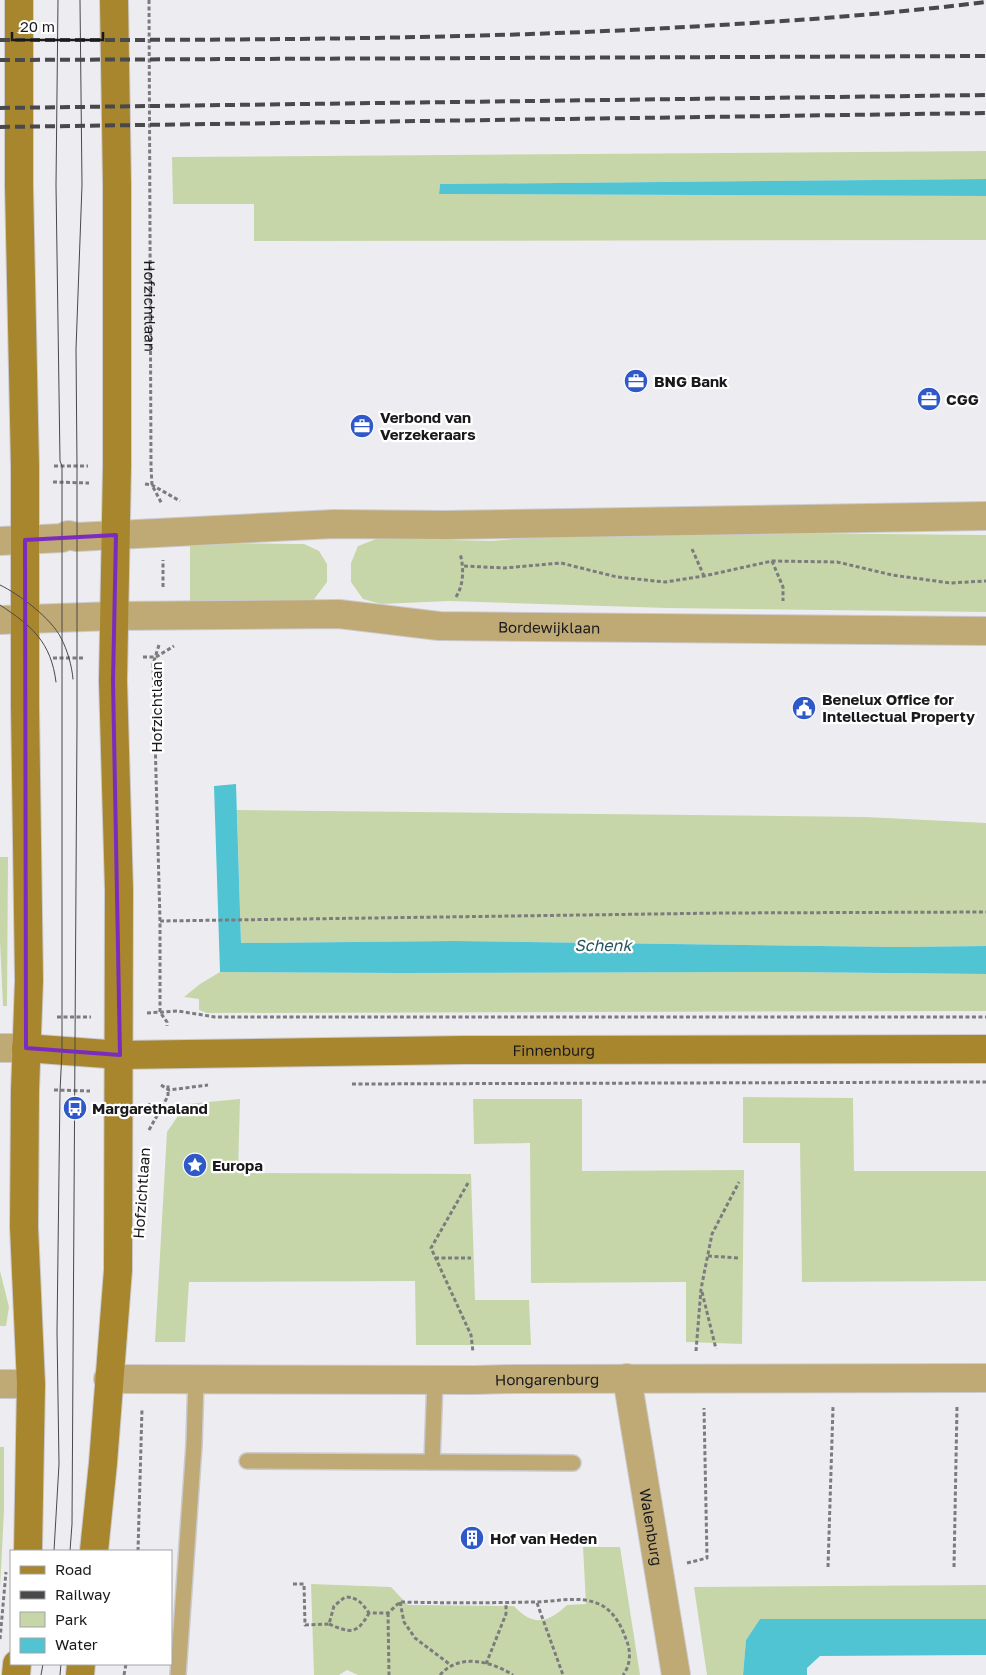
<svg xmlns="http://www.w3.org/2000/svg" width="986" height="1675" viewBox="0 0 986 1675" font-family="'Golos Text',sans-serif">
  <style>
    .green { fill: #c7d6a8 }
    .water { fill: #51c4d4 }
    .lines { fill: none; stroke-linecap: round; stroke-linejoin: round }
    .lane-casing { stroke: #cbcbcf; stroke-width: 18 }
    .street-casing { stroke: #cbcbcf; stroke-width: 30 }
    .secondary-casing { stroke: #cbcbcf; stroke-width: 30 }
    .path { stroke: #7c7c7f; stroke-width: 3; stroke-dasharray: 4 2.5; stroke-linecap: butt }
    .lane { stroke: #bfa975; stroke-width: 15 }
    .street { stroke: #bfa975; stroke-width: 28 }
    .secondary { stroke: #a8862e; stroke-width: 28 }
    .tram { stroke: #49494b; stroke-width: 1 }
    .rail { stroke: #49494b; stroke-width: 4; stroke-dasharray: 10 5; stroke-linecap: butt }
    .marked { fill: none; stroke: #7b2cbf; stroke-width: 4; stroke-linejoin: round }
    .labels { text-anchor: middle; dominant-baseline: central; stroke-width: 4.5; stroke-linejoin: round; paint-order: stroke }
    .street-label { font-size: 15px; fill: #1a1a1c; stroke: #fff }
    .poi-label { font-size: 15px; font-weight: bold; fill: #1a1a1c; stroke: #fff; text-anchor: start }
    .water-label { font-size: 16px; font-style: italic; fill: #26575f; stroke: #fff }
  </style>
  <rect width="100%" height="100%" fill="#ededf1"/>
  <g class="green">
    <path d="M986,151V179L440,184L439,194L986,196V240L254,241V204H173L172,157Z"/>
    <path d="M567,531L986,535V612L668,608L449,601L381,604L363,599L351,582V563L358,546L379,538L491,541L527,538Z"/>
    <path d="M190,543L304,544L319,551L327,564V582L312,602L190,605Z"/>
    <path d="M237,810L866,817L986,823V946L898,947L454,941L241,943Z"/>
    <path d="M0,857H8L7,1006H3L0,941Z"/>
    <path d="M220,972L400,973L786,972L986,974V1011L207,1013L199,1010V999L184,997L200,984Z"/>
    <path d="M743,1097L853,1098L854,1171H986V1281L802,1282L800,1143H743Z"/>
    <path d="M240,1099L238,1173L471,1174L475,1300H529L531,1345H416L415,1281L189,1282L185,1342H155L167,1132L186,1104Z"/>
    <path d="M473,1099H582V1171L744,1170L742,1344L686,1342V1282L531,1283L530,1143L474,1144Z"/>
    <path d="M0,1271L9,1307L6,1326H0Z"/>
    <path d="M0,1447H4V1510L0,1589Z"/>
    <path d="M583,1547H620L640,1675H358L347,1670L339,1675H314L311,1584L391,1587L408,1605L514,1606C533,1627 548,1623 567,1605L586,1604Z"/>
    <path d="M986,1585V1619H760L746,1640L743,1675H707L694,1587Z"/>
  </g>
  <g class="water">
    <path d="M986,179V196L439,194L440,184Z"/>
    <path d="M236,784L241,943L454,941L898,947L986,946V974L786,972L400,973L220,972L214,786Z"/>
    <path d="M760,1619H986V1655L820,1656L807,1668V1675H743L746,1640Z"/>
  </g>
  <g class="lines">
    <g class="lane-casing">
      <g id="lane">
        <path d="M247,1461L573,1463"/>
        <path d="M432,1462L435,1380"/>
        <path d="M178,1675L194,1445L196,1378"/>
      </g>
    </g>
    <g class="street-casing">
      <g id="street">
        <path d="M0,541L62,538L68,535L77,537L334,524L445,525L986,516"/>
        <path id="s2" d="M0,620L114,616L339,614L439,626L986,631"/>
        <path d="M0,1048H26"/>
        <path id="s3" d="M627,1378L676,1675"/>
        <path id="s4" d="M108,1379L475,1380L514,1379L986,1378"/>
        <path d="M0,1384H31"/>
      </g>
    </g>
    <g class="secondary-casing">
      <g id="secondary">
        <path d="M19,0V186L25,466V706L29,980L25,1091L24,1227L31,1384L28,1551"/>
        <path id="s5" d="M26,1048L120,1055L464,1050L986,1049"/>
        <path d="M94,1551L103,1463L118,1270L119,890L113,681L117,466V185L114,0"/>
        <path d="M16,1675L17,1664"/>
        <path d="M80,1675L81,1664"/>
      </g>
    </g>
    <g class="path">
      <path id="s1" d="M149,0L151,467L152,485L162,504"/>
      <path d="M54,466H88"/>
      <path d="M53,482L89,483"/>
      <path d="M145,484L152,485L180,501"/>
      <path d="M692,549L704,576"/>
      <path d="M772,561L783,587V601"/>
      <path d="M464,566L504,568L561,563L617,577L665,582L704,576L772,561L837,562L892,575L950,583L986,581"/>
      <path d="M163,587V560"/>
      <path d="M456,597C464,584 464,568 460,553"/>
      <path d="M159,645L153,664L160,921V1012L167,1022V1026"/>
      <path d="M143,657H156L174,646"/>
      <path d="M53,658H84"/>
      <path d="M160,921L723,913L986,912"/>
      <path d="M147,1013L178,1011L215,1017H986"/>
      <path d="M57,1017H91"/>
      <path d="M352,1084L986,1082"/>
      <path d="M161,1085L169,1090L208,1085"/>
      <path d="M54,1090L90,1091"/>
      <path d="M148,1104L161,1111"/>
      <path d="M149,1130L168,1096V1084"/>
      <path d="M468,1183L431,1248L471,1335L473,1352"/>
      <path d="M708,1256L739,1258"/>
      <path d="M435,1258H471"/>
      <path d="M702,1292L716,1349"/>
      <path d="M696,1351L701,1289L712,1234L739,1182"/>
      <path d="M138,1551L142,1409"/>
      <path d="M687,1563L707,1558L704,1408"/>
      <path d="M828,1567L833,1407"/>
      <path d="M954,1567L957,1406"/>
      <path d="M293,1584H304L305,1625L329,1624L334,1606L345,1597C357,1597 362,1603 369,1613H388L400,1602C445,1603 490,1603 534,1602C555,1602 579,1595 599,1604C613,1610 621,1625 626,1639C631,1650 631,1665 623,1675"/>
      <path d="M400,1602L404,1622L415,1638L452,1666"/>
      <path d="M537,1603L563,1675"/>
      <path d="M388,1613L389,1675"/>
      <path d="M329,1624C350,1633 357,1635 369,1613"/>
      <path d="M0,1639L6,1572"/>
      <path d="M486,1664L506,1614V1603"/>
      <path d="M124,1675L126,1664"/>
      <path d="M440,1675C459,1653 491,1661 513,1675"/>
    </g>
    <use href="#lane" class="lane"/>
    <use href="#street" class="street"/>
    <use href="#secondary" class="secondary"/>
    <g class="tram">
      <path d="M0,585C19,594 52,619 61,638C67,649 72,666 73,679"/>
      <path d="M0,605C32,626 51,642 56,682"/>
      <path d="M54,1551L59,1464L57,1332L60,1091L62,1051V466L60,461L56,185L58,0"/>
      <path d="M70,1551L72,1524L77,723V466L76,349L82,185L80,0"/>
      <path d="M41,1675L43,1664"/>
      <path d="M60,1675L61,1664"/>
    </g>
    <g class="rail">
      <path d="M0,40C240,40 480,40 719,25C808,20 897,13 986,2"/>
      <path d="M0,60L986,56"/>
      <path d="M0,108L986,95"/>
      <path d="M0,127L986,113"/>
    </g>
  </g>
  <path class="marked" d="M116,535L113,681L120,1055L26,1048L25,540Z"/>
  <defs>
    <g id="office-disc" transform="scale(1.25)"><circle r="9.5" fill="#2f59c9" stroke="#fff"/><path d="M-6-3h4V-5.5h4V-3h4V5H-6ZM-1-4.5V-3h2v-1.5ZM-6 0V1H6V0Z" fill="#fff"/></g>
    <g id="civic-disc" transform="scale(1.25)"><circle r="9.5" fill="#2f59c9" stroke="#fff"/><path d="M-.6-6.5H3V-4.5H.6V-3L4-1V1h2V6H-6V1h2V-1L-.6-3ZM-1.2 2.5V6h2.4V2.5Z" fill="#fff"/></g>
    <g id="bus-disc" transform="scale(1.25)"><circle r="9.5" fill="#2f59c9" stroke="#fff"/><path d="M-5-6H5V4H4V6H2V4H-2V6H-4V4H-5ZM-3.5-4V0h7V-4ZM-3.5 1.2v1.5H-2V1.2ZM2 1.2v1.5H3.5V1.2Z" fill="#fff"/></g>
    <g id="sight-disc" transform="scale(1.25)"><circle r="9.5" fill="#2f59c9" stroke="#fff"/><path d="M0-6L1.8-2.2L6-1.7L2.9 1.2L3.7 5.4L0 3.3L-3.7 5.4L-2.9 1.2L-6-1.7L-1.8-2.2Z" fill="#fff"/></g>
    <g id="building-disc" transform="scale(1.25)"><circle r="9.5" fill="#2f59c9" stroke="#fff"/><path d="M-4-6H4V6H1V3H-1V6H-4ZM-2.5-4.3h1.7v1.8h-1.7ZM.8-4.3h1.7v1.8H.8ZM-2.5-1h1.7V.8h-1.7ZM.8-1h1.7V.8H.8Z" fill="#fff"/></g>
  </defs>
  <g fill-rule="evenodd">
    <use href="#office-disc" x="636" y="381"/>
    <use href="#office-disc" x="929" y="399"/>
    <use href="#office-disc" x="362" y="426"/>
    <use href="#civic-disc" x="804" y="708"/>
    <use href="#bus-disc" x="75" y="1108"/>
    <use href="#sight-disc" x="195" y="1165"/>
    <use href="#building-disc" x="472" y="1538"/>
  </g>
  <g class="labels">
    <g class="street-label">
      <text stroke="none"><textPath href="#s1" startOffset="306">Hofzichtlaan</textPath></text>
      <text stroke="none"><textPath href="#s2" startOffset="550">Bordewijklaan</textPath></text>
      <text transform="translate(156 707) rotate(-90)">Hofzichtlaan</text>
      <text stroke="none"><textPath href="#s5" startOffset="528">Finnenburg</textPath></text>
      <text transform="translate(141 1193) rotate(-86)">Hofzichtlaan</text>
      <text stroke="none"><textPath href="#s4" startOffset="439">Hongarenburg</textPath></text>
      <text stroke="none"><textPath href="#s3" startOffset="151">Walenburg</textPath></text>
    </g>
    <g class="poi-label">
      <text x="654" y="381">BNG Bank</text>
      <text x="946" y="399">CGG</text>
      <text x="380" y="417">Verbond van<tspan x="380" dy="17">Verzekeraars</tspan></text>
      <text x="822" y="699">Benelux Office for<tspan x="822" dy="17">Intellectual Property</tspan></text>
      <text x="92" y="1108">Margarethaland</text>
      <text x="212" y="1165">Europa</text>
      <text x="490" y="1538">Hof van Heden</text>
    </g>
    <g class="water-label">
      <text x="603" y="945">Schenk</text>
    </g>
  </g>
  <rect x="10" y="1550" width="162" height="115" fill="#ffffff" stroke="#a3a3a4"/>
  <rect x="20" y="1566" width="25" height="8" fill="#a8862e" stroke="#a3a3a4"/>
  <text x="55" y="1575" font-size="15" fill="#1a1a1c">Road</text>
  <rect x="20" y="1591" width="25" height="8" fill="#49494b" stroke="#a3a3a4"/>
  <text x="55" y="1600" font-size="15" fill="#1a1a1c">Railway</text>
  <rect x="20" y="1612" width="25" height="15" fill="#c7d6a8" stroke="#a3a3a4"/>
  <text x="55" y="1625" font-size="15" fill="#1a1a1c">Park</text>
  <rect x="20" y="1638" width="25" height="15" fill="#51c4d4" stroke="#a3a3a4"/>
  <text x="55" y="1650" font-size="15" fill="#1a1a1c">Water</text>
  <path d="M12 32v8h91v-8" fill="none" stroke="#1a1a1c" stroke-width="2.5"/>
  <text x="20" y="32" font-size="15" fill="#1a1a1c" stroke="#ffffff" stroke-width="4" paint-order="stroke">20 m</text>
</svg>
